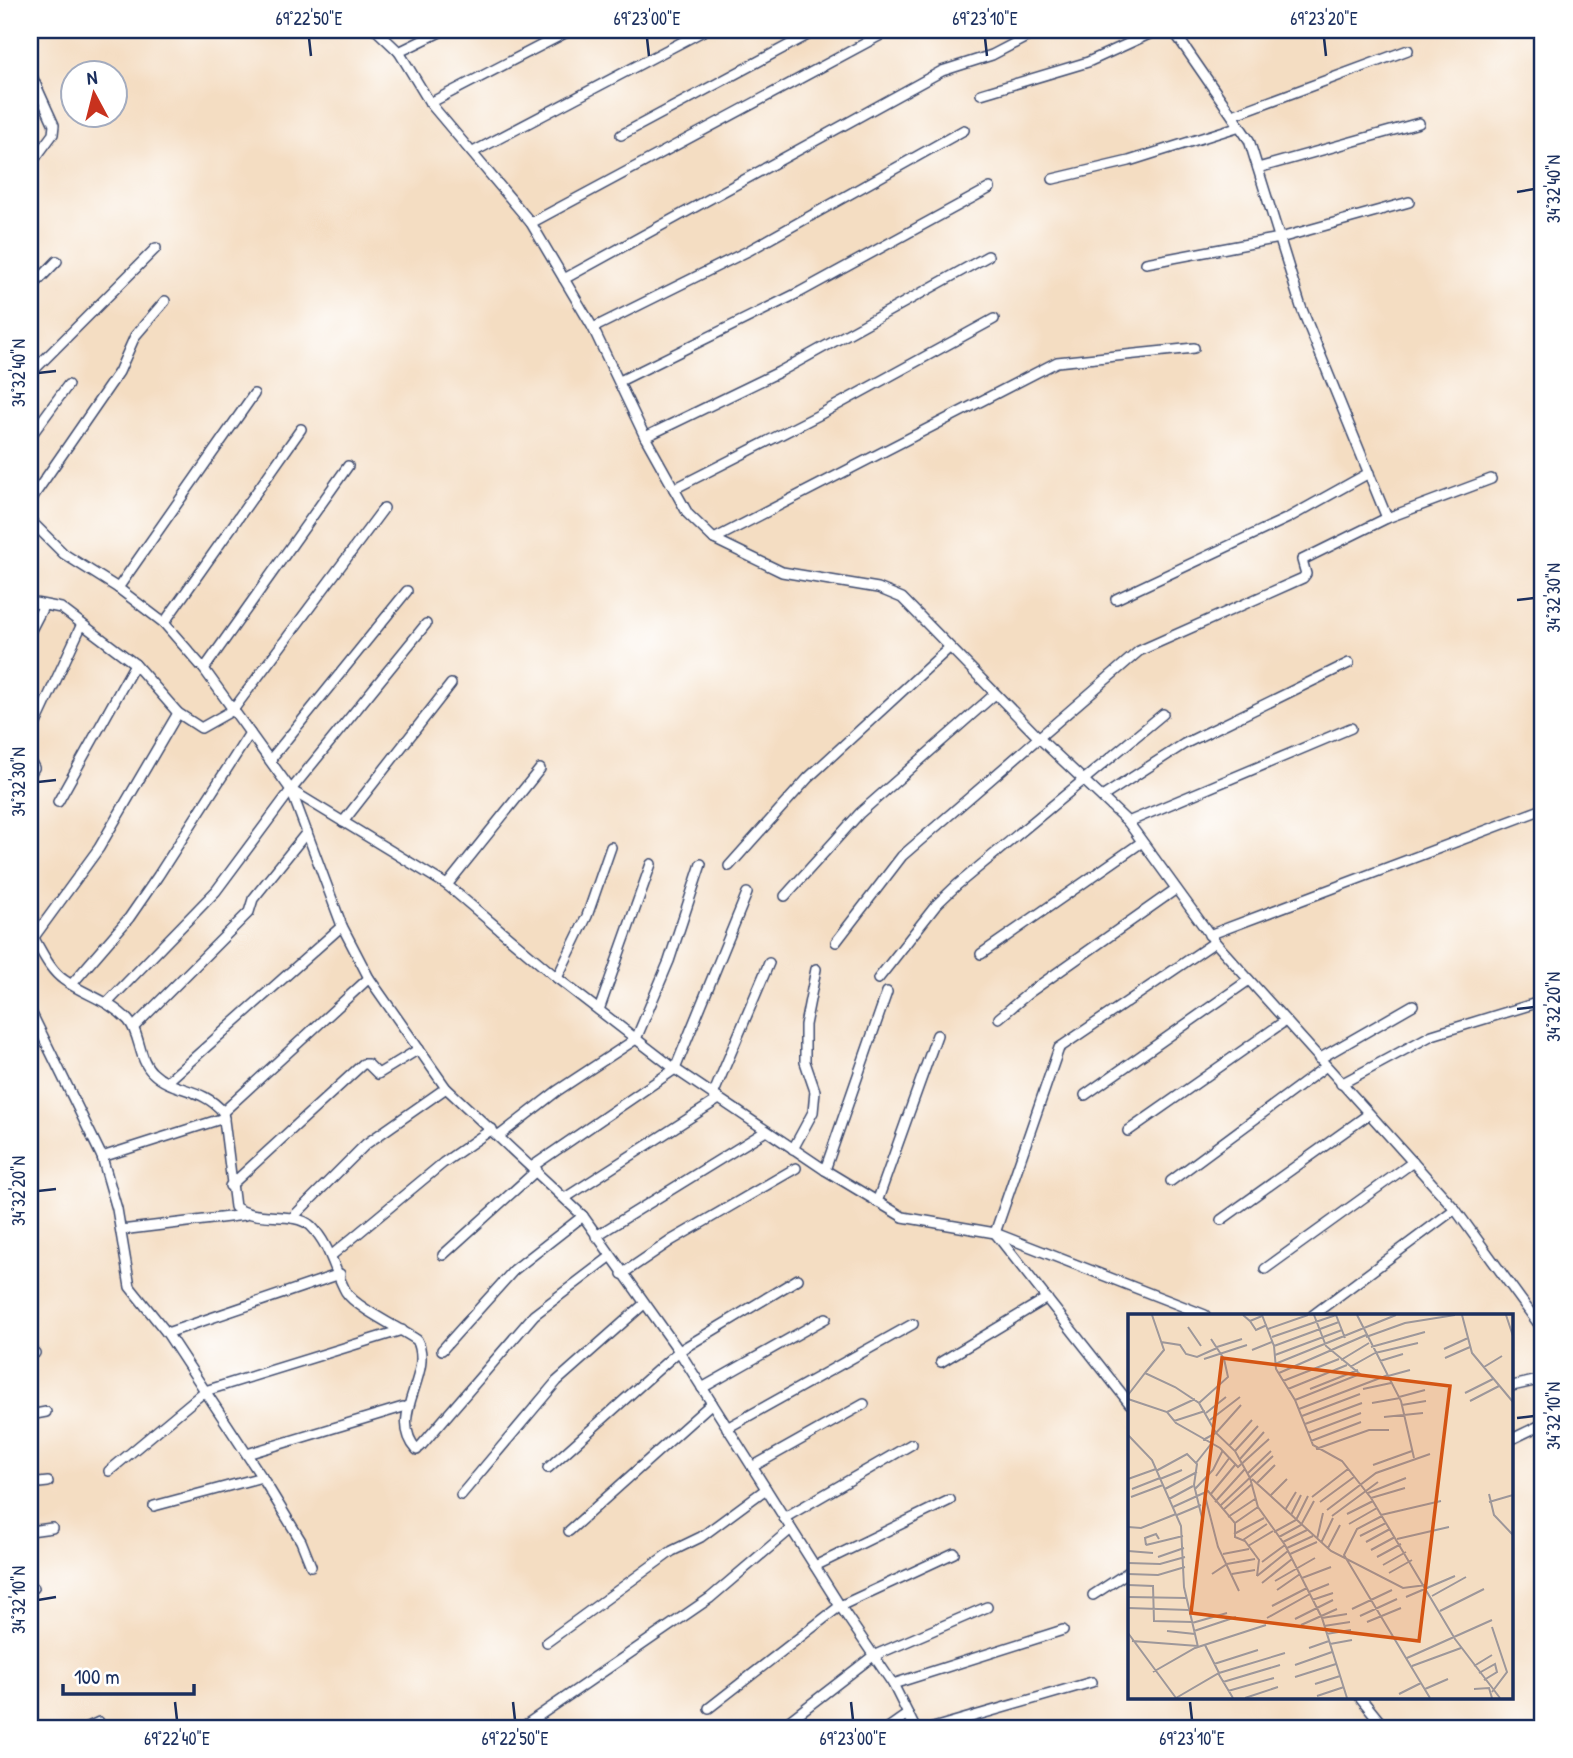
<svg xmlns="http://www.w3.org/2000/svg" width="1573" height="1758" viewBox="0 0 1573 1758" font-family="'Patrick Hand',sans-serif">
  <style>
    .lines { fill: none; stroke-linecap: round; stroke-linejoin: round }
    .minor-casing { stroke: #3c496d; stroke-width: 12 }
    .minor { stroke: #fff; stroke-width: 9 }
    .ticks { fill: none; stroke: #1b2f5e; stroke-width: 2.5 }
    .inset-road { fill: none; stroke: #9d979a; stroke-width: 2 }
    .view { fill: #d45514; fill-opacity: 0.15; stroke: #d45514; stroke-width: 3.5 }
    .inset-edge { fill: none; stroke: #1b2f5e; stroke-width: 3.5 }
    .neatline { fill: none; stroke: #1b2f5e; stroke-width: 2.5 }
    .ticks-label { font-size: 18px; text-anchor: middle; fill: #1b2f5e }
  </style>
  <rect width="100%" height="100%" fill="#fff"/>
  <filter id="ink" filterUnits="userSpaceOnUse"><feTurbulence type="fractalNoise" baseFrequency=".0143" numOctaves="2"/><feDisplacementMap in="SourceGraphic" scale="14" xChannelSelector="R" yChannelSelector="G"/><feConvolveMatrix kernelMatrix="1 2 1 2 8 2 1 2 1" color-interpolation-filters="sRGB"/></filter>
  <filter id="wash" filterUnits="userSpaceOnUse"><feTurbulence type="fractalNoise" baseFrequency=".00686" numOctaves="4" result="noise"/><feDisplacementMap in="SourceGraphic" scale="28" xChannelSelector="R" yChannelSelector="G"/><feGaussianBlur stdDeviation="1.57" result="paint"/><feColorMatrix in="noise" values="0 0 0 0 0 0 0 0 0 0 0 0 0 0 0 0 0 1.4 0 .05"/><feComposite in="paint" operator="in"/></filter>
  <g filter="url(#wash)">
    <rect width="100%" height="100%" fill="#f4ddc2"/>
  </g>
  <g filter="url(#ink)">
    <g class="lines">
      <g class="minor-casing">
        <g id="minor">
          <path d="M376,30L399,52L430,103L531,223L593,328L645,437L688,514L714,539L782,572L878,588L902,598L1040,739L1128,822L1215,942L1455,1209L1543,1330"/>
          <path d="M1173,30L1249,140L1301,307L1387,518"/>
          <path d="M399,52L444,30"/>
          <path d="M30,72L54,125L53,134L30,165"/>
          <path d="M981,94L1088,62L1158,30"/>
          <path d="M430,103L571,30"/>
          <path d="M1233,115L1408,50"/>
          <path d="M621,135L817,30"/>
          <path d="M473,152L705,30"/>
          <path d="M1258,168L1419,123"/>
          <path d="M1053,179L1129,161L1240,126"/>
          <path d="M531,223L890,30"/>
          <path d="M1146,263L1280,238L1409,202"/>
          <path d="M564,279L942,71L992,55L1040,30"/>
          <path d="M30,289L57,261"/>
          <path d="M593,328L748,251L964,130"/>
          <path d="M30,374L156,248"/>
          <path d="M620,381L800,292L990,188"/>
          <path d="M30,437L68,385"/>
          <path d="M645,437L779,372L988,256"/>
          <path d="M674,489L817,416L994,319"/>
          <path d="M30,501L119,372L135,336L165,301"/>
          <path d="M30,520L64,554L118,588L164,623L204,669L291,790L342,926L369,978L446,1088L583,1216L679,1351L840,1606L893,1684L915,1728"/>
          <path d="M714,539L1057,362L1194,348"/>
          <path d="M118,588L254,394"/>
          <path d="M1116,599L1288,518L1369,473"/>
          <path d="M30,602L61,608L135,664L178,713L201,728L233,710L384,508"/>
          <path d="M164,623L301,429"/>
          <path d="M30,632L44,605"/>
          <path d="M204,669L348,466"/>
          <path d="M30,736L82,624"/>
          <path d="M30,760L34,768L30,774"/>
          <path d="M270,760L407,591"/>
          <path d="M291,790L447,885L557,978L675,1069L825,1170L903,1217L995,1233L1205,1315"/>
          <path d="M1102,797L1184,744L1349,663"/>
          <path d="M58,802L135,664"/>
          <path d="M343,822L451,684"/>
          <path d="M1128,822L1351,728"/>
          <path d="M729,866L808,778L949,648"/>
          <path d="M447,885L540,769"/>
          <path d="M785,896L860,813L995,694"/>
          <path d="M30,932C40,947 48,969 64,980C85,995 109,1000 128,1020C141,1034 138,1060 153,1073C172,1092 203,1087 223,1112L235,1207C257,1223 293,1210 311,1226C330,1245 334,1270 346,1292C355,1307 401,1329 417,1340C435,1375 386,1415 417,1450"/>
          <path d="M1209,935L1543,809"/>
          <path d="M34,937L99,848L178,713"/>
          <path d="M836,942L902,856L1139,651L1303,578L1306,574L1302,560L1387,518L1491,479"/>
          <path d="M981,954L1142,842"/>
          <path d="M557,978L587,916L611,847"/>
          <path d="M878,979L937,904L957,885L1163,714"/>
          <path d="M72,984L129,918L158,876L250,733"/>
          <path d="M108,1002L216,891L291,790L426,624"/>
          <path d="M30,1010L102,1157L117,1209L130,1287L167,1333L265,1482L301,1541L311,1566"/>
          <path d="M599,1010L651,864"/>
          <path d="M999,1018L1030,992L1176,889"/>
          <path d="M134,1027L249,912L253,899L307,832"/>
          <path d="M1319,1059L1413,1005"/>
          <path d="M167,1082L342,926"/>
          <path d="M1341,1084L1432,1035L1543,1001"/>
          <path d="M713,1095L769,963"/>
          <path d="M1085,1095L1249,980"/>
          <path d="M223,1112L369,978"/>
          <path d="M1128,1131L1285,1021"/>
          <path d="M499,1136L557,1091L636,1039L669,961L701,864"/>
          <path d="M793,1149L813,1112L815,1091L805,1062V1025L816,969"/>
          <path d="M102,1157L224,1118"/>
          <path d="M533,1166L675,1069L747,893"/>
          <path d="M825,1170L887,992"/>
          <path d="M1171,1181L1325,1067"/>
          <path d="M230,1186L363,1064H368L378,1074L419,1049"/>
          <path d="M565,1198L719,1099"/>
          <path d="M877,1202L937,1035"/>
          <path d="M292,1218L366,1144L446,1088"/>
          <path d="M1221,1220L1369,1114"/>
          <path d="M121,1230L245,1215"/>
          <path d="M596,1236L766,1131"/>
          <path d="M332,1255L443,1163L492,1129"/>
          <path d="M443,1255L537,1170"/>
          <path d="M1265,1269L1413,1162"/>
          <path d="M622,1274L672,1240L796,1168"/>
          <path d="M1313,1315L1455,1209"/>
          <path d="M167,1333L340,1274"/>
          <path d="M442,1350L514,1270L583,1216"/>
          <path d="M30,1353H35"/>
          <path d="M941,1362L1047,1298"/>
          <path d="M1512,1386L1543,1379"/>
          <path d="M702,1388L826,1318"/>
          <path d="M1130,1404L995,1233L1059,1048L1215,942"/>
          <path d="M30,1415L46,1412"/>
          <path d="M727,1428L913,1324"/>
          <path d="M1512,1439L1543,1424"/>
          <path d="M420,1447L534,1315L610,1257"/>
          <path d="M247,1454L403,1407"/>
          <path d="M752,1467L864,1404"/>
          <path d="M548,1468L679,1351L798,1279"/>
          <path d="M109,1471L205,1391L402,1330"/>
          <path d="M30,1484L48,1482"/>
          <path d="M461,1495L557,1381L644,1304"/>
          <path d="M154,1506L262,1477"/>
          <path d="M784,1518L912,1444"/>
          <path d="M30,1531L52,1528"/>
          <path d="M569,1531L712,1403"/>
          <path d="M815,1566L950,1500"/>
          <path d="M30,1589L34,1588"/>
          <path d="M1093,1595L1130,1571"/>
          <path d="M547,1642L672,1551L701,1537L766,1489"/>
          <path d="M893,1684L1063,1630"/>
          <path d="M1360,1697L1385,1728"/>
          <path d="M709,1708L840,1606L954,1553"/>
          <path d="M524,1726L710,1598L791,1529"/>
          <path d="M86,1728L99,1722"/>
          <path d="M780,1728L873,1656L987,1607"/>
          <path d="M888,1728L908,1714"/>
          <path d="M933,1728L1092,1682"/>
        </g>
      </g>
      <use href="#minor" class="minor"/>
    </g>
  </g>
  <path class="ticks" d="M309,38L311,56M647,38L649,56M985,38L987,56M1324,38L1326,56M1517,192L1534,189M38,373L56,371M1517,600L1534,598M38,782L56,780M1517,1009L1534,1007M38,1191L56,1189M1517,1418L1534,1416M38,1600L56,1597M175,1702L177,1720M513,1702L515,1720M851,1702L853,1720M1190,1702L1192,1720"/>
  <g transform="translate(1128 1314)">
    <rect width="385" height="385" fill="#f4ddc2"/>
    <path class="inset-road" d="M115,1L122,7L134,2M134,1L146,32L148,55L167,86L185,131L214,147L243,184L327,325L372,384M208,1L217,24M229,1L273,87L286,144M334,1L344,39L385,88M378,1L385,22M122,7L128,16L139,11M60,13L73,32M140,15L180,1M144,23L208,1M238,23L277,9L327,1M33,28L52,31L58,40L69,43L89,34M146,32L211,8M89,33L114,25M243,33L297,18M316,35L340,24M124,36L144,28M247,39L290,29M147,41L214,16M317,44L342,33M76,45L119,31M213,46L241,29M252,47L275,40M147,50L268,1M222,53L247,39M356,53L374,42M17,59L36,36L24,1M151,59L238,21M260,62L282,56M155,67L211,45M160,75L219,51M182,75L230,56M235,75L263,69M337,79L365,65M0,81L17,59L47,73L71,89L88,119L107,137L122,164L130,193L157,231L194,304L219,384M271,83L297,76M0,85L39,98L48,109L92,134L110,153L141,125M167,86L232,60L198,32L186,1M342,87L371,72M71,89L100,63L96,45L83,25M244,89L272,84M274,91L298,87M171,95L260,61M39,98L67,85M78,99L98,83M174,102L232,80M256,103L295,99M82,106L112,83M46,107L77,97M177,110L234,89M180,119L233,99M0,121L24,146L53,212L56,273L70,333M75,126L88,119L113,91M183,127L233,108M101,132L124,106M188,135L241,116H261M107,137L130,112M112,145L136,118M68,149L83,130M245,151L284,137M28,157L59,140L69,150L66,171L75,208M120,159L143,137M88,162L102,143M0,165L28,155M32,165L54,156M124,165L203,237L275,274L298,271M129,169L147,151M4,175L32,164M37,175L69,158M67,175L85,156L95,136M76,178L90,233L111,277M240,179L278,164M361,180L366,201L385,221M82,181L107,151M143,181L159,165M3,183L35,171M184,183L220,155M243,184L277,174M41,185L65,172M87,188L117,155M192,188L226,163M361,188L385,181M93,191L145,142M45,193L80,177L107,209V223L117,227L131,246L129,262M95,196L124,170M157,196L168,178M199,196L248,159L302,140M219,200L245,187M49,201L73,191M163,201L173,181M253,201L313,187M204,202L250,168M254,202L229,215L216,241L302,384M100,203L127,185M107,209L130,193M221,210L249,194M0,213L13,214L48,200M146,218L168,206L180,182M106,220L136,204M232,222L258,209M151,223L173,211L186,187M189,225L195,199M269,225L321,213M115,226L139,210M155,228L179,216M238,228L262,215M193,229L205,204M18,231L55,222M18,231L17,224L28,220L31,225M120,232L145,217M159,234L185,222M200,234L212,211M243,236L267,223M0,237L25,239M95,240L121,235M162,240L189,228M30,243L56,234M249,243L273,230M134,248L157,231M0,249L32,250L57,243M255,251L278,238M261,259L284,246M0,260L30,261L57,253M84,260L99,250L127,245M104,260L127,256M129,262L160,237M174,264L203,253M147,267L187,244M134,269L164,245M0,271L25,272L26,307L64,308M149,276L172,260M181,278L201,270M304,282L338,263M0,283L59,284M278,283L327,262M184,286L205,279M144,292L179,274M0,294L61,296M224,295L264,276M312,297L356,275M232,302L269,285M139,304L182,280M194,304L219,300M167,305L205,286M239,308L273,294M64,309L99,299M173,311L209,295M196,312L222,308M39,317L67,320M66,317L108,303M0,319L48,384M198,320L223,316M4,327L70,332M202,330L224,326M77,331L91,359M181,334L201,327M279,344L364,306M86,350L130,336M167,351L204,338M284,352L333,334M346,352L364,341M25,358L67,334L138,311M90,359L105,384M351,359L367,350L369,358L356,366M167,363L208,350M95,368L152,351M187,370L212,362M297,375L320,365M346,375L361,374L364,384M100,377L146,364M364,378L379,358L364,313M271,380L293,369M189,382L216,373M48,384L91,359L157,339M117,384L150,373"/>
    <path class="view" d="M94,44L322,72L291,327L63,299Z"/>
    <rect width="385" height="385" class="inset-edge"/>
  </g>
  <rect width="1573" height="1758" fill="none" stroke="#fff" stroke-width="77"/>
  <g transform="translate(94 94) rotate(353)"><circle r="33" fill="#ffffff" stroke="#a4acbf" stroke-width="2"/>
  <path d="M0-5L12 26L0 18L-12 26Z" fill="#c8321e"/>
  <text y="-10" font-size="19" font-weight="bold" text-anchor="middle" fill="#1b2f5e">N</text>
  </g>
  <path d="M63 1684v10h131v-10" fill="none" stroke="#1b2f5e" stroke-width="3.5"/>
  <text x="74" y="1684" font-size="21" fill="#1b2f5e" stroke="#ffffff" stroke-width="5" paint-order="stroke">100 m</text>
  <rect x="38" y="38" width="1496" height="1682" class="neatline"/>
  <g class="ticks-label">
    <text x="309" y="25">69°22'50"E</text>
    <text x="647" y="25">69°23'00"E</text>
    <text x="985" y="25">69°23'10"E</text>
    <text x="1324" y="25">69°23'20"E</text>
    <text transform="translate(1554 189) rotate(-90)" y="6">34°32'40"N</text>
    <text transform="translate(19 373) rotate(-90)" y="6">34°32'40"N</text>
    <text transform="translate(1554 598) rotate(-90)" y="6">34°32'30"N</text>
    <text transform="translate(19 782) rotate(-90)" y="6">34°32'30"N</text>
    <text transform="translate(1554 1007) rotate(-90)" y="6">34°32'20"N</text>
    <text transform="translate(19 1191) rotate(-90)" y="6">34°32'20"N</text>
    <text transform="translate(1554 1416) rotate(-90)" y="6">34°32'10"N</text>
    <text transform="translate(19 1600) rotate(-90)" y="6">34°32'10"N</text>
    <text x="177" y="1745">69°22'40"E</text>
    <text x="515" y="1745">69°22'50"E</text>
    <text x="853" y="1745">69°23'00"E</text>
    <text x="1192" y="1745">69°23'10"E</text>
  </g>
</svg>
